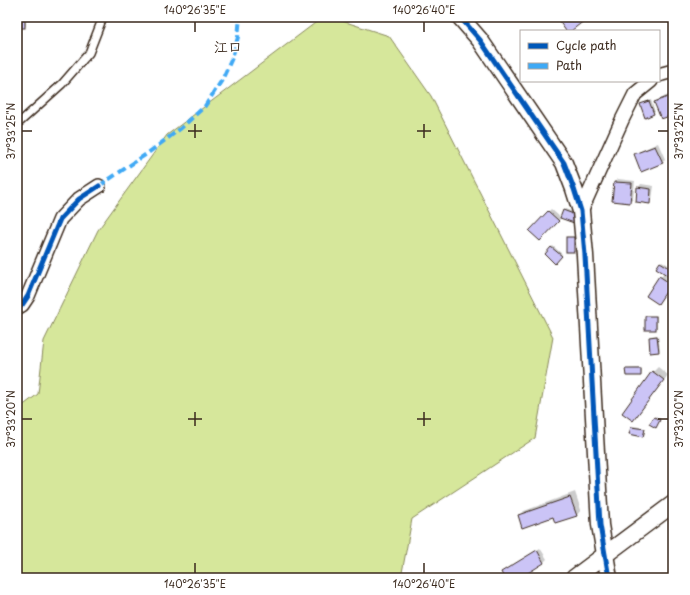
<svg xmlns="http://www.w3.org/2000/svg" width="690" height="595" viewBox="0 0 690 595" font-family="'Playpen Sans','Klee One',sans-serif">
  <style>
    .green { fill: #d6e79b; stroke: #88885c }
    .shadow { fill: #0003 }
    .building { fill: #cbc4f6; stroke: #3b2a1e }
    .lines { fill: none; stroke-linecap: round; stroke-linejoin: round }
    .service-casing { stroke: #3b2a1e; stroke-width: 10 }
    .minor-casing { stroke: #3b2a1e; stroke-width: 16 }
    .tertiary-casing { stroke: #3b2a1e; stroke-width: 19 }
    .service { stroke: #fff; stroke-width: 7 }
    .minor { stroke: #fff; stroke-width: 13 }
    .tertiary { stroke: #fff; stroke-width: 16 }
    .quiet { stroke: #3fa9f5; stroke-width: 4; stroke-dasharray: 8 4; stroke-linecap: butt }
    .cycleway-casing { stroke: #fff; stroke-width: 8 }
    .cycleway { stroke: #0057b8; stroke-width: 5 }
    .ticks { fill: none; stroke: #3b2a1e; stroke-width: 1.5 }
    .labels { text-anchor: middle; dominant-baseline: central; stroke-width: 3; stroke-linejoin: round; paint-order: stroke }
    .quarter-label { font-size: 14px; font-weight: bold; fill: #3b2a1e; stroke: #fff }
    .neatline { fill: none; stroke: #3b2a1e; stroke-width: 1.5 }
    .ticks-label { font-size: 10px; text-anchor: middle; fill: #3b2a1e }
  </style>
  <rect width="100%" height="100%" fill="#fff"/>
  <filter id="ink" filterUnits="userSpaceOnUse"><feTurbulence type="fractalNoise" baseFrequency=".025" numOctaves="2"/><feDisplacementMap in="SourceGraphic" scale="8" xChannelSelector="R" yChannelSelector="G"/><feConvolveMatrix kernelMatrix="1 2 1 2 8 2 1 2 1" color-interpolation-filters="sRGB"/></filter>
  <g filter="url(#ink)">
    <path class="green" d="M323,17H330L389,36L431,96L553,337L535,438L412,519L401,578H17V410L38,394L44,341L98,230L167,135Z"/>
    <g class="shadow">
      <path d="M17,18H26V26L24,27H17Z"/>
      <path d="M673,93V114L656,102L659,99Z"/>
      <path d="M651,100L655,112L646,117L642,103Z"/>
      <path d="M658,143L665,159L662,162L635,155L638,152Z"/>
      <path d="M618,179L635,181L633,199L630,202L615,182Z"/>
      <path d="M641,184L654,186L652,200L649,203L638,188Z"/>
      <path d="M551,209L561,218L540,240L531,231Z"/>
      <path d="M565,209L577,213L575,220L564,210Z"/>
      <path d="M568,237H574V250L573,251L567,238Z"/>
      <path d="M553,246L562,254L555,262L546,254Z"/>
      <path d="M662,261L673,268L672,280L673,281L661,300L658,303L660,277L664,273L657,268Z"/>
      <path d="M647,316H657V328L656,329L646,317Z"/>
      <path d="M658,335L660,350L658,351L650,337L651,336Z"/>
      <path d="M658,367L668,375L638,415L633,420L623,412L653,372Z"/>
      <path d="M642,368V373L641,375L626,370L628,369Z"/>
      <path d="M656,416L661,419L657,425L651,424Z"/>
      <path d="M633,426L645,428L644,435L642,436L630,434L631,427Z"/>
      <path d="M575,492L581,510L577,515L556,522L553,516L519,515L524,511Z"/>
      <path d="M540,548L547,559L544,562L518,578H505L502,573L505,570Z"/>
    </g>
    <g class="building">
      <path d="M565,17H583L585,20L571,31H566L559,21Z"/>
      <rect x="17" y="19" width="8" height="9"/>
      <path d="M673,95V115L661,119L654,102Z"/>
      <path d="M649,101L654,114L645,118L640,104Z"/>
      <path d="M655,146L663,163L641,172L634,154Z"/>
      <path d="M614,182L632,183L630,203L612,201Z"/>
      <path d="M637,187L651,189L650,204L636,202Z"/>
      <path d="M563,210L576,215L574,223L560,218Z"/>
      <path d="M548,211L559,221L540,241L529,231Z"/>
      <rect x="566" y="237" width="8" height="15"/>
      <path d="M551,247L562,256L555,264L545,254Z"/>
      <path d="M660,262L673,270V279L656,268Z"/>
      <path d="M659,276L671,284L658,304L646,296Z"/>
      <rect x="645" y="316" width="11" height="14"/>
      <path d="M657,336L659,352L650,353L649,337Z"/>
      <path d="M625,369H641V376H626Z"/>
      <path d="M652,371L664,380L633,421L622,413Z"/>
      <path d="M654,417L660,420L656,428L649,424Z"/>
      <path d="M631,427L645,429L643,437L629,434Z"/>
      <path d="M570,497L577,516L555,523L553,517L522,528L518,515Z"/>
      <path d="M537,550L544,563L520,578H504L501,572Z"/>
    </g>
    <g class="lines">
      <g class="service-casing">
        <path id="service" d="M17,123L21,121L62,84L89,53L103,17"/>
      </g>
      <g class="minor-casing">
        <g id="minor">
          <path d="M659,75L662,74L673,71"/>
          <path d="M581,211L622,120L635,94L651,81"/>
          <path d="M17,308L22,305L28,296L60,219L79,199L99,186"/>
        </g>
      </g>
      <g class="tertiary-casing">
        <g id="tertiary">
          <path d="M460,17L480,40L564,163L574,189L581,211L585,255L600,525L609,578"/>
          <path d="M574,578L673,504"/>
        </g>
      </g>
      <use href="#service" class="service"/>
      <use href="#minor" class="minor"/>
      <use href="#tertiary" class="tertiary"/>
      <path class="quiet" d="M99,186L148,153L180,129L205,106L222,80L232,58L238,37L240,17"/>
      <g class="cycleway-casing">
        <g id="cycleway">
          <path d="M460,17L480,40L564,163L574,189L581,211L585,255L600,525L609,578"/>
          <path d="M17,308L22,305L28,296L60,219L79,199L99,186"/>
        </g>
      </g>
      <use href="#cycleway" class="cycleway"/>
    </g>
  </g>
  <path class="ticks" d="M195,22V32M424,22V32M195,124V138M424,124V138M22,131H32M188,131H202M417,131H431M658,131H668M195,412V426M424,412V426M22,419H32M188,419H202M417,419H431M658,419H668M195,563V573M424,563V573"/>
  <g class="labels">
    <g class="quarter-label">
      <text x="228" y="46">江口</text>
    </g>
  </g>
  <rect width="690" height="595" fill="none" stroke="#fff" stroke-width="44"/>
  <rect x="520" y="30" width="140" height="52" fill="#ffffff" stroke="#b1aaa5"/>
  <rect x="528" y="43" width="20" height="6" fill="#0057b8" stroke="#b1aaa5"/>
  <text x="556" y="50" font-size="12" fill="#3b2a1e">Cycle path</text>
  <rect x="528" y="63" width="20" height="6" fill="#3fa9f5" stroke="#b1aaa5"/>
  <text x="556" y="70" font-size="12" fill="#3b2a1e">Path</text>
  <rect x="22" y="22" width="646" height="551" class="neatline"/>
  <g class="ticks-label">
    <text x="195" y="14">140°26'35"E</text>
    <text x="424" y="14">140°26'40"E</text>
    <text transform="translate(11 131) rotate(-90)" y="4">37°33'25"N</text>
    <text transform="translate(679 131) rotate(-90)" y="4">37°33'25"N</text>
    <text transform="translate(11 419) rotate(-90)" y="4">37°33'20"N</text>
    <text transform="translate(679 419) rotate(-90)" y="4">37°33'20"N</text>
    <text x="195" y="588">140°26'35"E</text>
    <text x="424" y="588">140°26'40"E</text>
  </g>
</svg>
